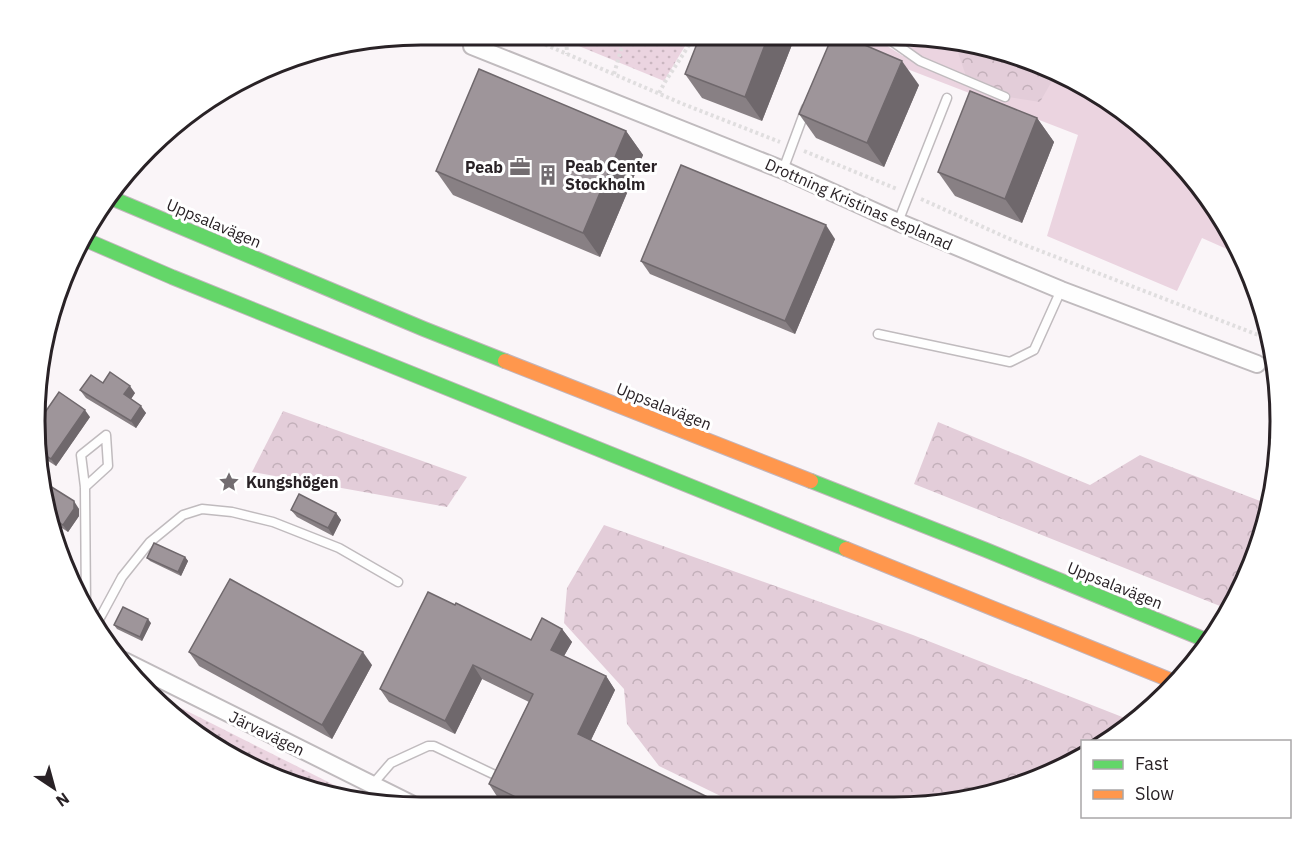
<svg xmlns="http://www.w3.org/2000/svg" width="1315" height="842" viewBox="0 0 1315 842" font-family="'IBM Plex Sans',sans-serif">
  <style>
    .grass { fill: #ebd4e0 }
    .forest { fill: url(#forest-crowns) }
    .park { fill: url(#park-dots) }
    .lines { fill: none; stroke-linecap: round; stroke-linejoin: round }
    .lane-casing { stroke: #c0bbbe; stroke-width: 11 }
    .street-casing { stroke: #c0bbbe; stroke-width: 20 }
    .fast-casing { stroke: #c2b5bc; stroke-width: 16 }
    .slow-casing { stroke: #c2b5bc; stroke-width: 16 }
    .path { stroke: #e0dedf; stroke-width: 4; stroke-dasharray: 3 3; stroke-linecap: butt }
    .lane { stroke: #fefefe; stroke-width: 8 }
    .street { stroke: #fefefe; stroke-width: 16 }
    .fast { stroke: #63d668; stroke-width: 14 }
    .slow { stroke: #ff974d; stroke-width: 14 }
    .wall { fill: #888084 }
    .shaded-wall { fill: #6f686c }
    .building { fill: #9e959a; stroke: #6f686c; stroke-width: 1.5 }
    .labels { text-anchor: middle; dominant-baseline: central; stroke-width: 6; stroke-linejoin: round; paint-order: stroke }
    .poi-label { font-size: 16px; font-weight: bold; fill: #292226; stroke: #fff; text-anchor: start }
    .street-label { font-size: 16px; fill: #292226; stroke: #fff }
    .rim { fill: none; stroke: #292226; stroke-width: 3 }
  </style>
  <defs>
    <pattern id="forest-crowns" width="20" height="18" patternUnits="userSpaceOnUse" patternTransform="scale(1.5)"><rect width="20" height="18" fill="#e3cdd9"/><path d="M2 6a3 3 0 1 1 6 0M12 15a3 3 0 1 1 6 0" fill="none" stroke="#c3b0ba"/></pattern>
    <pattern id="park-dots" width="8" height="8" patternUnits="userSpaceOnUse" patternTransform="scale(1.5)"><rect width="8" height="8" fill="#ebd4e0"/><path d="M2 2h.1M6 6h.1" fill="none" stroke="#cab6c0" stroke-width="1.8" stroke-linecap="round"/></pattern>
  </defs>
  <rect width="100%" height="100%" fill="#faf5f8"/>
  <path class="grass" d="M824,37H873L903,56L917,38H944L1042,64L1130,115L1229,228L1238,254L1202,238L1177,291L1047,236L1078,135Z"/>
  <g class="forest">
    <path d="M954,41L1042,64L1049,68L1052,81L1040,102L1008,97L966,76Z"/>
    <path d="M283,411L467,477L447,507L252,472Z"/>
    <path d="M938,422L1090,485L1140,455L1268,504L1267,521L1225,608L914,484Z"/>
    <path d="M604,525L913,635L1135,722L1130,727L1107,741L1082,742V757L1065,767L920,807L741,806L659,766L627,724L624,689L564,623L567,588Z"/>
  </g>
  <g class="park">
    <path d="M552,35L691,36L664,81Z"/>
    <path d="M157,698L183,709L372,804L273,778L185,727Z"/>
  </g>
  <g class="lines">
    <g class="lane-casing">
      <g id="lane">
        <path d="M886,37L920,61L1005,97"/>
        <path d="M783,170L806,108"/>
        <path d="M898,222L947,98"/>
        <path d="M878,334L1010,362L1034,350L1061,290"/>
        <path d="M85,487L108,466L106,435L81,455L85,487L86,606"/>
        <path d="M95,627L122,577L150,542L183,515L202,509L232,512L273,522L339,548L398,582"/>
        <path d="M372,785L391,763L428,746H434L495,775"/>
      </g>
    </g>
    <g class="street-casing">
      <g id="street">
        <path d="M471,35L472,46L783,170L898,222L1061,290L1257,364"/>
        <path d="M124,661L411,804"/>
      </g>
    </g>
    <g class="fast-casing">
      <g id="fast">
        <path d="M109,197L424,329L505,361"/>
        <path d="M86,240L172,277L846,549"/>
        <path d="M811,481L986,550L1208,641"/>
      </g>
    </g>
    <g class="slow-casing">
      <g id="slow">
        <path d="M505,361L811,481"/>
        <path d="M846,549L1175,682"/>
      </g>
    </g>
    <g class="path">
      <path d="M523,35L683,104L780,142"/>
      <path d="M566,35L567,54"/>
      <path d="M614,74L625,36"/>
      <path d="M659,93L665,82L695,36"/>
      <path d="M804,151L897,189"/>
      <path d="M921,199L1012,240L1266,338"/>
    </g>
    <use href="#lane" class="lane"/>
    <use href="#street" class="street"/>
    <use href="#fast" class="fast"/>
    <use href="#slow" class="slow"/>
  </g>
  <g class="wall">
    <path d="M700,36L795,37L762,121L702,98L685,74Z"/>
    <path d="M919,85L884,167L816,138L799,114Z"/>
    <path d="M1037,118L1054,142L1022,223L955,196L938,172Z"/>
    <path d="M626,131L643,155L600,257L453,195L436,171Z"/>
    <path d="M835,239L795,334L650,274L641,261Z"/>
    <path d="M80,390L135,393L131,399L146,413L136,428L86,398Z"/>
    <path d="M90,417L56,466L39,455L35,427Z"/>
    <path d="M42,481L79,509V516L68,532L47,518Z"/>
    <path d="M291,510L336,513L341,520L333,536L297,517Z"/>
    <path d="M185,557L188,561L181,576L150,561L147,558Z"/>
    <path d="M151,623L142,641L117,629L114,625Z"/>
    <path d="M562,629L572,642L564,656L606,676L615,690L591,740L725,806L513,805L498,798L489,784L529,702L482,679L455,734L389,702L380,689Z"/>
    <path d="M189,652L372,665L332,739L199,666Z"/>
  </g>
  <g class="shaded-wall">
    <path d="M768,37H795L762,121L745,97Z"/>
    <path d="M902,61L919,85L884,167L867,143Z"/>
    <path d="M1037,118L1054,142L1022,223L1005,199Z"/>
    <path d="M626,131L643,155L600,257L583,233Z"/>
    <path d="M826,225L835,239L795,334L785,321Z"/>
    <path d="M130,386L135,393L129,402L124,394Z"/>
    <path d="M141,406L146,413L136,428L131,421Z"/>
    <path d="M85,410L90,417L56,466L51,459Z"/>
    <path d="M74,501L79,509V516L68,532L63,525Z"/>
    <path d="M336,513L341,520L333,536L328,528Z"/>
    <path d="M185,557L188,561L181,576L178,572Z"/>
    <path d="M148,619L151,623L142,641L140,637Z"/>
    <path d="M562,629L572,642L560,663L551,650Z"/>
    <path d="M363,652L372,665L332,739L322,725Z"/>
    <path d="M473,665L482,679L455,734L445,721Z"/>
    <path d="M606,676L615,690L587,748L578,734Z"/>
  </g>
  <g class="building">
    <path d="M700,36L768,37L745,97L685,74Z"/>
    <path d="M832,37H846L902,61L867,143L799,114Z"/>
    <path d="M479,69L626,131L583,233L436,171Z"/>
    <path d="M970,91L1037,118L1005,199L938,172Z"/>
    <path d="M681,165L826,225L785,321L641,261Z"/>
    <path d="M110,372L130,386L124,394L141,406L131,421L80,390L91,375L103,383Z"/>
    <path d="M59,392L85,410L51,459L38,451L35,427Z"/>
    <path d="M42,481L74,501V509L63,525L47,514Z"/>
    <path d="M299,494L336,513L328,528L291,510Z"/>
    <path d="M154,543L185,557L178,572L147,558Z"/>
    <path d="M230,579L363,652L322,725L189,652Z"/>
    <path d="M428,592L455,605L456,603L531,640L542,618L562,629L551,650L606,676L578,734L724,805V806L532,805L489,784L533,694L473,665L445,721L380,689Z"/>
    <path d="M123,607L148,619L140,637L114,625Z"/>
  </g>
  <defs>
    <g id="office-bare" transform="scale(1.62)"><path d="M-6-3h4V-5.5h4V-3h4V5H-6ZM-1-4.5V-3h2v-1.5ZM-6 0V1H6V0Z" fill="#726c70" stroke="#fff" stroke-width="2.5" paint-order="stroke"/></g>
    <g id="building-bare" transform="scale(1.62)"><path d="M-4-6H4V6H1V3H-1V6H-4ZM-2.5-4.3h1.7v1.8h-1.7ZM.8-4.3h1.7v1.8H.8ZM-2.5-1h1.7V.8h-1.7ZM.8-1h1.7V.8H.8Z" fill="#726c70" stroke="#fff" stroke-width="2.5" paint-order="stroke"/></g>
    <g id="sight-bare" transform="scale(1.62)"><path d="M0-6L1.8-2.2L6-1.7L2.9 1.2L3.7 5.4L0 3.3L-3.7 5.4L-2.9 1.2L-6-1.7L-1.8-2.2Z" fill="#726c70" stroke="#fff" stroke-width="2.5" paint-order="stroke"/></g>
  </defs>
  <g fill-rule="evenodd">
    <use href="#office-bare" x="520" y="167"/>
    <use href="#building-bare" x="548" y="175"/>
    <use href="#sight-bare" x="229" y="482"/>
  </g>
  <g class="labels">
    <g class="poi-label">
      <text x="565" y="166">Peab Center<tspan x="565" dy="18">Stockholm</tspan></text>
      <text x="503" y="167" text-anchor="end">Peab</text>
      <text x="246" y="482">Kungshögen</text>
    </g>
    <g class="street-label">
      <text transform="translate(859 204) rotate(24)">Drottning Kristinas esplanad</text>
      <text transform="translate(214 223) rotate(23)">Uppsalavägen</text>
      <text transform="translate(664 406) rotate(22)">Uppsalavägen</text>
      <text transform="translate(1115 585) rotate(22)">Uppsalavägen</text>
      <text transform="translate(267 733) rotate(26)">Järvavägen</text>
    </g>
  </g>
  <path d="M0 0H1315V842H0ZM421 45H894A376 376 0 0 1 1270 421V421A376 376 0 0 1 894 797H421A376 376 0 0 1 45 421V421A376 376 0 0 1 421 45Z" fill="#fff" fill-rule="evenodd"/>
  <path class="rim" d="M421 45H894A376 376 0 0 1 1270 421V421A376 376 0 0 1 894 797H421A376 376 0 0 1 45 421V421A376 376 0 0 1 421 45Z"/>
  <rect x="1081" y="740" width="210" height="78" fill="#ffffff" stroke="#a9a7a8" stroke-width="1.5"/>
  <rect x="1093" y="760" width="30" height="9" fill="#63d668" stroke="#a9a7a8" stroke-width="1.5"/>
  <text x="1135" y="770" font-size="18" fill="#292226">Fast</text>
  <rect x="1093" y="790" width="30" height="9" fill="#ff974d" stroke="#a9a7a8" stroke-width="1.5"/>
  <text x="1135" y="800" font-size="18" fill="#292226">Slow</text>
  <g transform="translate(54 788) rotate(144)" stroke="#ffffff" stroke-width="4.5" paint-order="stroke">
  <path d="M0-4.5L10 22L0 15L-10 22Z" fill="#292226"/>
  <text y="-9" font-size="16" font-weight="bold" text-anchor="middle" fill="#292226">N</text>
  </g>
</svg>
